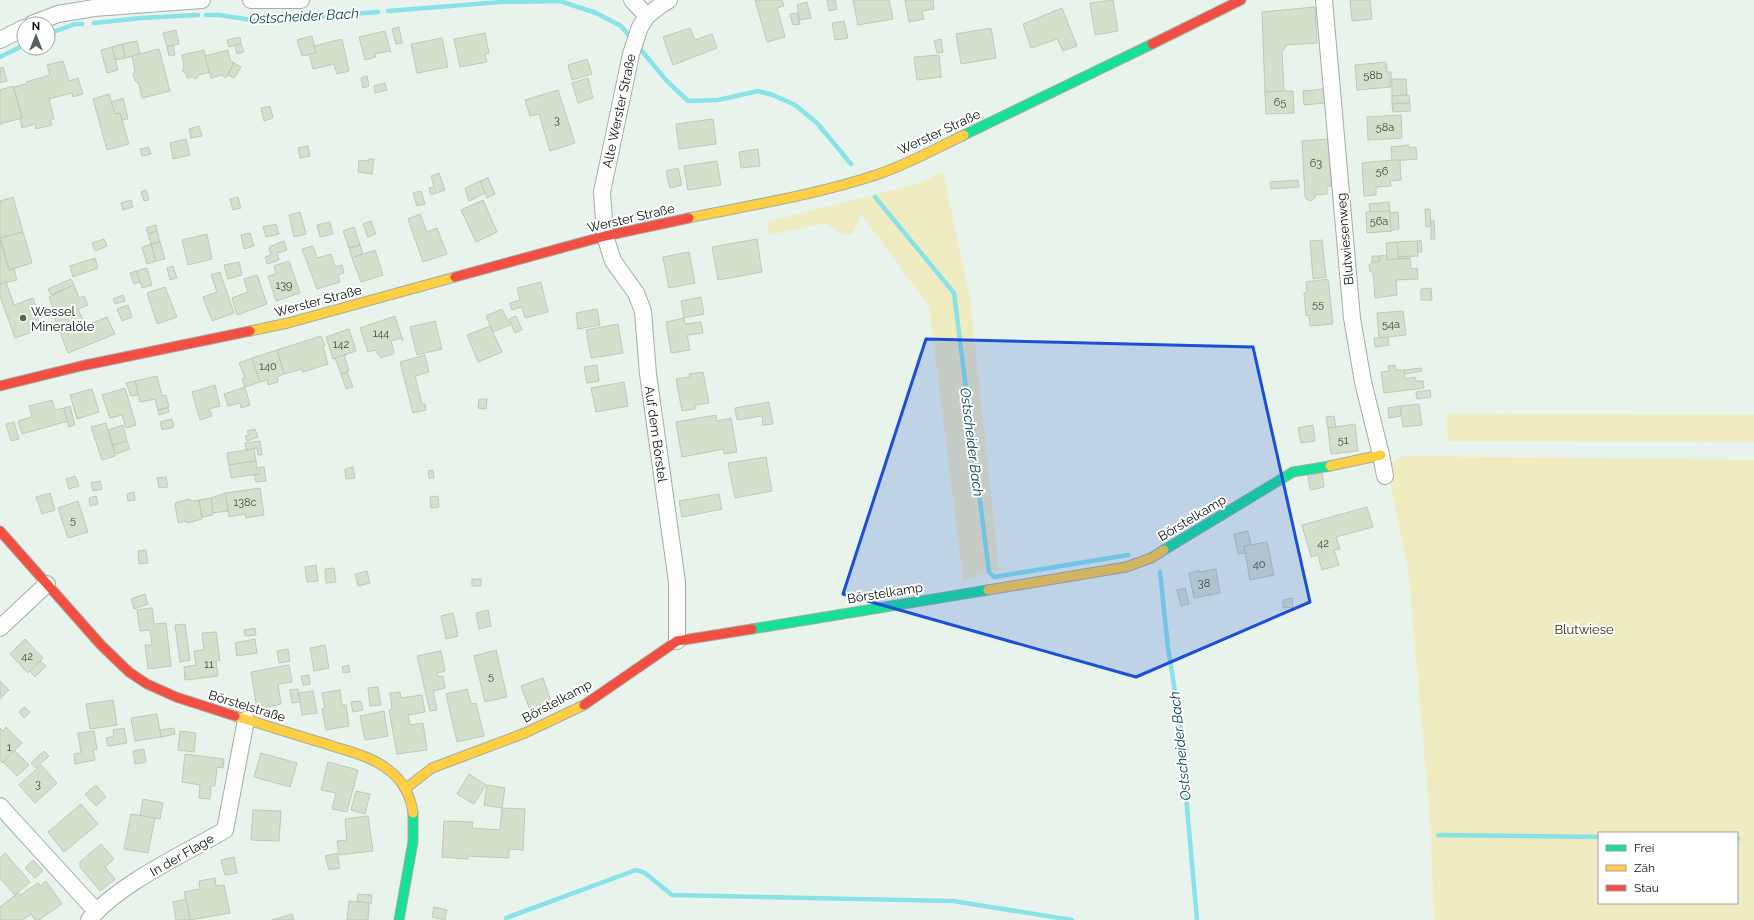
<svg xmlns="http://www.w3.org/2000/svg" width="1754" height="920" viewBox="0 0 1754 920" font-family="Raleway,sans-serif">
  <style>
    .green { fill: #efecc1; fill-rule: evenodd }
    .lines { fill: none; stroke-linecap: round; stroke-linejoin: round }
    .stream { stroke: #88e2e8; stroke-width: 4.5 }
    .building { fill: #d5e0cc; stroke: #bfc6be }
    .street-casing { stroke: #a3aca5; stroke-width: 18 }
    .fast-casing { stroke: #a3aca5; stroke-width: 11 }
    .slow-casing { stroke: #a3aca5; stroke-width: 11 }
    .jam-casing { stroke: #a3aca5; stroke-width: 11 }
    .street { stroke: #fcfdfc; stroke-width: 16 }
    .fast { stroke: #16e098; stroke-width: 9 }
    .slow { stroke: #ffcf43; stroke-width: 9 }
    .jam { stroke: #f24e42; stroke-width: 9 }
    .marked { fill: #1d4ed8; fill-opacity: 0.2; stroke: #1d4ed8; stroke-width: 3; stroke-linejoin: round }
    .poi-dot { fill: #58615a; stroke: #fff; stroke-width: 1.5 }
    .labels { text-anchor: middle; dominant-baseline: central; stroke-width: 4; stroke-linejoin: round; paint-order: stroke }
    .number-label { font-size: 11px; fill: #3d463c }
    .street-label { font-size: 13px; fill: #0a120c; stroke: #fff }
    .poi-label { font-size: 13px; fill: #0a120c; stroke: #fff; text-anchor: start }
    .park-label { font-size: 13px; fill: #342d05; stroke: #fff }
    .water-label { font-size: 14px; font-style: italic; fill: #064247; stroke: #fff }
  </style>
  <rect width="100%" height="100%" fill="#e8f4eb"/>
  <g class="green">
    <path d="M943,172L970,298L999,568L1003,570L985,573L963,582L929,306L861,214L853,234C843,238 833,227 824,223L770,235L767,222L917,184Z"/>
    <path d="M1446,414L1754,415V442L1448,441Z"/>
    <path d="M1404,456L1754,460V920H1434L1430,820L1408,568L1386,465ZM1599,833H1737V903H1599Z"/>
  </g>
  <g class="lines">
    <g class="stream">
      <path d="M388,11L501,2L560,1L596,13L621,26L632,39"/>
      <path d="M206,15H219L259,21L378,12"/>
      <path d="M94,23L141,18L198,15"/>
      <path d="M48,34L75,24H82"/>
      <path d="M637,45L666,80L688,101L718,100L758,91L773,95L795,105L817,123L851,164"/>
      <path d="M0,57L24,45"/>
      <path d="M875,197L954,293L989,572L994,577L1128,555"/>
      <path d="M1160,572L1168,648L1179,716L1197,920"/>
      <path d="M1438,835L1599,837"/>
      <path d="M1737,839H1738"/>
      <path d="M506,918L636,870L645,873L672,895L953,901L1072,920"/>
    </g>
  </g>
  <g class="building">
    <path d="M755,0H782L784,6L777,8L785,37L767,42Z"/>
    <path d="M827,0H835L837,9L829,11Z"/>
    <path d="M853,0H889L893,19L858,25Z"/>
    <path d="M905,0H933L934,9L922,11L924,19L909,22Z"/>
    <path d="M1113,0L1118,31L1095,35L1090,3Z"/>
    <path d="M1350,0H1370L1372,19L1352,21Z"/>
    <path d="M807,2L811,18L800,20L797,5Z"/>
    <path d="M1315,7L1317,43L1287,45L1282,52L1284,91L1265,92L1262,12Z"/>
    <path d="M1062,8L1077,46L1063,51L1057,39L1031,48L1023,24Z"/>
    <path d="M797,13L800,24L793,25L790,14Z"/>
    <path d="M844,21L848,38L835,40L832,23Z"/>
    <path d="M399,27L402,43L396,44L392,29Z"/>
    <path d="M690,28L695,40L712,34L717,48L673,65L663,37Z"/>
    <path d="M991,28L996,58L961,64L956,34Z"/>
    <path d="M176,30L179,44L167,47L163,33Z"/>
    <path d="M385,31L391,53L389,51L375,54L376,57L365,60L359,37Z"/>
    <path d="M485,33L489,53L485,54L487,62L460,67L454,39Z"/>
    <path d="M312,36L316,53L302,56L297,40Z"/>
    <path d="M240,37L241,44L229,47L227,40Z"/>
    <path d="M442,38L448,67L417,73L411,44Z"/>
    <path d="M342,39L349,71L337,74L334,64L313,69L309,54L316,53L314,46Z"/>
    <path d="M941,39L943,52L937,53L934,41Z"/>
    <path d="M137,41L140,54L125,58L122,44Z"/>
    <path d="M122,44L125,58L115,60L112,47Z"/>
    <path d="M241,44L244,52L237,54L235,45Z"/>
    <path d="M173,45L175,55L169,56L167,47Z"/>
    <path d="M112,47L118,70L107,73L101,50Z"/>
    <path d="M159,49L170,91L142,98L139,84L135,81L133,74L135,71L132,56Z"/>
    <path d="M204,50L210,72L199,75L196,79L192,77L187,78L186,73L182,71L184,67L182,55Z"/>
    <path d="M228,50L230,60L234,63L226,78L222,75L211,78L205,56Z"/>
    <path d="M939,55L941,77L917,80L914,57Z"/>
    <path d="M587,59L592,74L572,80L568,65Z"/>
    <path d="M63,61L69,81L78,78L83,94L73,97L72,93L49,99L54,119L50,120L52,125L36,129L35,124L22,128L20,118H22L14,87L26,84V82L50,75L47,65Z"/>
    <path d="M1386,62L1387,72H1391V87L1357,90L1355,65Z"/>
    <path d="M234,63L241,67L234,78L228,75Z"/>
    <path d="M3,67L7,81L0,83V68Z"/>
    <path d="M367,76L369,86L363,88L361,78Z"/>
    <path d="M588,78L593,98L578,103L572,83Z"/>
    <path d="M1392,79H1406L1407,95L1392,96Z"/>
    <path d="M385,83L387,90L375,93L374,86Z"/>
    <path d="M13,86L22,118L0,124V90Z"/>
    <path d="M1324,89L1325,103L1304,105L1303,91Z"/>
    <path d="M558,90L575,143L550,151L539,114L530,116L525,100Z"/>
    <path d="M1284,91H1293L1294,113L1266,114L1265,92Z"/>
    <path d="M109,94L115,114L120,113L129,144L107,150L93,99Z"/>
    <path d="M1407,95H1409L1410,103L1392,104V96Z"/>
    <path d="M123,98L128,119L122,120L120,113L115,114L111,102Z"/>
    <path d="M1410,103V111L1393,112L1392,104Z"/>
    <path d="M270,106L273,118L264,121L261,108Z"/>
    <path d="M1401,115L1402,138L1368,140L1367,117Z"/>
    <path d="M713,119L716,144L679,149L676,124Z"/>
    <path d="M199,126L202,136L191,138L189,129Z"/>
    <path d="M186,139L190,155L173,159L170,143Z"/>
    <path d="M1328,139L1331,186H1327V194L1315,195V198L1311,201L1306,199L1305,196L1302,141Z"/>
    <path d="M1409,145V148L1416,147L1417,159L1392,161L1391,147Z"/>
    <path d="M308,146L310,156L300,158L298,148Z"/>
    <path d="M149,147L151,154L142,156L140,149Z"/>
    <path d="M758,149L760,166L741,168L739,152Z"/>
    <path d="M369,159H374L372,174L358,172L359,160L368,161Z"/>
    <path d="M1392,160H1400L1401,180L1390,181L1391,186L1376,187V195L1364,196L1362,163Z"/>
    <path d="M717,161L721,185L688,190L684,166Z"/>
    <path d="M678,168L682,185L670,188L666,171Z"/>
    <path d="M439,173L445,190L431,195L429,188L434,187L431,176Z"/>
    <path d="M488,178L495,194L487,198L480,181Z"/>
    <path d="M1298,180L1299,187L1271,189L1270,182Z"/>
    <path d="M480,181L485,193L469,201L465,188Z"/>
    <path d="M146,190L149,200L144,201L141,192Z"/>
    <path d="M421,191L425,204L417,206L413,193Z"/>
    <path d="M13,197L23,232L0,238V201Z"/>
    <path d="M238,197L241,208L233,210L230,199Z"/>
    <path d="M131,200L133,207L123,210L121,203Z"/>
    <path d="M483,200L497,232L476,242L461,210Z"/>
    <path d="M1389,202L1390,211L1370,212L1369,204Z"/>
    <path d="M1425,209H1430L1431,226L1426,227Z"/>
    <path d="M1390,211L1392,231L1367,233L1366,212Z"/>
    <path d="M300,212L306,234L294,237L289,215Z"/>
    <path d="M1398,212L1399,229L1391,230L1390,213Z"/>
    <path d="M420,214L427,232L437,228L447,254L423,262L408,219Z"/>
    <path d="M371,221L376,234L368,237L363,224Z"/>
    <path d="M1431,221H1434L1435,239H1431Z"/>
    <path d="M330,222L333,234L320,237L317,225Z"/>
    <path d="M276,224L279,234L266,237L263,227Z"/>
    <path d="M156,225L157,231L148,234L146,228Z"/>
    <path d="M354,227L360,245L349,248L343,231Z"/>
    <path d="M157,231L160,242L151,244L148,234Z"/>
    <path d="M23,232L32,263L9,270L0,238Z"/>
    <path d="M250,233L254,246L244,249L241,235Z"/>
    <path d="M207,234L212,259L188,265L182,240Z"/>
    <path d="M0,239L9,270L14,269L17,280L0,284Z"/>
    <path d="M104,239L107,246L95,251L92,243Z"/>
    <path d="M757,239L762,272L718,280L712,247Z"/>
    <path d="M1322,240L1326,277L1313,279L1310,241Z"/>
    <path d="M1421,240L1422,252H1418L1417,241Z"/>
    <path d="M284,241L287,250L277,253L279,260L267,264L265,257L271,255L269,247Z"/>
    <path d="M1417,241L1418,256L1398,257L1397,242Z"/>
    <path d="M160,242L165,259L156,261L151,244Z"/>
    <path d="M1397,242L1399,259L1387,260L1386,243Z"/>
    <path d="M151,244L156,261L147,264L142,247Z"/>
    <path d="M360,245L363,254L352,258L349,248Z"/>
    <path d="M313,246L317,258L331,254L335,267L342,265L344,273L338,275L340,282L317,289L302,249Z"/>
    <path d="M375,250L383,275L361,282L352,258Z"/>
    <path d="M689,252L695,283L669,288L663,257Z"/>
    <path d="M1387,255V260L1410,258L1411,269L1417,268L1418,279L1396,280L1397,295L1375,298L1373,273L1370,271L1369,265L1372,262L1380,261L1379,256Z"/>
    <path d="M1372,256H1379L1380,261L1372,262Z"/>
    <path d="M1410,256V258L1399,259L1398,257Z"/>
    <path d="M95,258L98,268L73,277L70,266Z"/>
    <path d="M289,261L300,293L276,301L268,276L276,274L274,266Z"/>
    <path d="M239,262L242,275L228,279L224,265Z"/>
    <path d="M173,266L177,278L170,280L167,268Z"/>
    <path d="M147,268L152,285L142,288L136,271Z"/>
    <path d="M136,271L140,282L134,284L130,273Z"/>
    <path d="M220,272L234,313L212,321L203,297L217,292L211,275Z"/>
    <path d="M257,275L267,304L237,315L232,298L248,292L244,279Z"/>
    <path d="M71,279L74,285L51,295L48,289Z"/>
    <path d="M1328,279L1333,324L1310,326L1309,315L1306,316L1304,293L1307,292L1306,282Z"/>
    <path d="M6,282L14,305L33,298L36,307L34,308L42,329L15,338L0,296V284Z"/>
    <path d="M541,282L548,312L525,318L522,307L512,310L510,303L520,300L517,288Z"/>
    <path d="M74,285L79,298L84,296L88,305L78,309L85,326L107,317L115,334L68,353L51,309L53,308L49,297Z"/>
    <path d="M165,287L177,317L157,324L147,293Z"/>
    <path d="M1431,288L1432,300H1421V289Z"/>
    <path d="M123,295L125,301L115,304L113,299Z"/>
    <path d="M701,297L704,314L684,318L681,301Z"/>
    <path d="M128,305L132,317L122,321L117,309Z"/>
    <path d="M502,309L510,325L493,332L486,316Z"/>
    <path d="M597,309L600,325L578,329L576,313Z"/>
    <path d="M1403,311L1406,335L1379,338L1377,313Z"/>
    <path d="M395,316L403,341L401,338L391,341L394,352L393,354L381,358L375,350L368,352L360,328Z"/>
    <path d="M516,316L522,330L515,333L509,319Z"/>
    <path d="M684,318L685,324L701,322L703,333L687,335L690,350L671,353L666,322Z"/>
    <path d="M435,321L442,349L417,355L410,327Z"/>
    <path d="M618,324L623,353L591,358L586,330Z"/>
    <path d="M490,326L502,352L478,362L467,335Z"/>
    <path d="M349,329L356,351L333,359L326,337Z"/>
    <path d="M321,336L325,346L323,347L328,364L303,372L302,369L284,374L277,350Z"/>
    <path d="M1388,337L1389,345L1375,347L1374,338Z"/>
    <path d="M277,350L284,374L277,377L278,382L268,385L267,380L260,382L252,358Z"/>
    <path d="M344,355L349,371L341,374L335,358Z"/>
    <path d="M425,355L429,372L415,376L422,404H425L426,410L413,413L400,362Z"/>
    <path d="M252,358L260,382L245,387L242,379L245,378L239,363Z"/>
    <path d="M597,365L599,381L587,383L584,367Z"/>
    <path d="M1395,365L1396,370H1404L1405,379L1415,377L1416,381H1423L1424,388L1384,393L1381,372L1389,371L1388,366Z"/>
    <path d="M1421,368L1422,371L1405,374L1404,370Z"/>
    <path d="M347,372L353,387L346,389L341,374Z"/>
    <path d="M703,372L709,403L695,405V409L682,411L676,379L690,377L689,374Z"/>
    <path d="M157,376L162,396L166,395L169,407L158,410L155,399L140,402L135,381Z"/>
    <path d="M135,381L138,395L131,396L126,383Z"/>
    <path d="M624,382L628,406L596,412L591,388Z"/>
    <path d="M215,385L220,406L209,409L212,416L200,420L192,392Z"/>
    <path d="M245,387L250,405L241,408L240,403L228,406L224,394Z"/>
    <path d="M125,388L136,425L126,428L122,415L110,418L102,395Z"/>
    <path d="M92,389L99,412L77,419L70,395Z"/>
    <path d="M1430,390L1431,397L1417,399L1416,392Z"/>
    <path d="M479,399H487L486,409L478,408Z"/>
    <path d="M52,400L55,410L64,408L68,421L22,434L18,421L32,417L29,406Z"/>
    <path d="M769,402L773,424L763,425L762,416L737,420L735,408Z"/>
    <path d="M1419,404L1422,425L1403,427L1400,406Z"/>
    <path d="M70,406L75,425L69,427L64,408Z"/>
    <path d="M1400,406L1401,416L1389,418L1388,408Z"/>
    <path d="M168,408L169,412L159,415L158,410Z"/>
    <path d="M716,415L717,421L731,418L737,452L724,454L723,449L682,457L676,422Z"/>
    <path d="M1334,416L1336,427L1328,428L1326,417Z"/>
    <path d="M172,419L174,427L162,430L160,422Z"/>
    <path d="M14,422L19,439L11,441L6,424Z"/>
    <path d="M106,423L115,456L102,460L91,427Z"/>
    <path d="M1355,424L1358,451L1331,454L1328,428Z"/>
    <path d="M123,425L127,441L113,445L108,430Z"/>
    <path d="M1313,425L1315,441L1301,443L1298,428Z"/>
    <path d="M255,429L258,437L247,441L245,436L249,435L247,431Z"/>
    <path d="M127,441L130,449L116,454L113,445Z"/>
    <path d="M260,441L262,455H258L257,448L246,450L245,443Z"/>
    <path d="M254,449L256,461L229,465L227,453Z"/>
    <path d="M766,457L772,491L735,498L728,463Z"/>
    <path d="M256,461L258,474L231,478L229,465Z"/>
    <path d="M259,467H264L266,481L256,482L254,475L260,474Z"/>
    <path d="M353,467L355,478L346,479L345,469Z"/>
    <path d="M433,470L434,478H429L428,471Z"/>
    <path d="M1322,473L1324,487L1310,490L1308,475Z"/>
    <path d="M75,476L79,486L69,489L66,479Z"/>
    <path d="M166,477L168,487L159,488L157,478Z"/>
    <path d="M100,481L102,489L93,491L91,483Z"/>
    <path d="M260,488L264,515L246,518L245,514L229,517L225,493Z"/>
    <path d="M134,492L135,500L128,501L127,494Z"/>
    <path d="M50,493L55,510L42,514L36,497Z"/>
    <path d="M225,493L228,511L213,513L211,498Z"/>
    <path d="M719,494L722,509L682,517L679,501Z"/>
    <path d="M96,496L98,504L90,506L89,498Z"/>
    <path d="M438,496L439,507L431,508L430,497Z"/>
    <path d="M211,498L213,515L202,517L199,500Z"/>
    <path d="M190,499L191,501L199,500L202,519L187,523V521L178,523L175,503Z"/>
    <path d="M78,501L88,532L68,538L58,508Z"/>
    <path d="M1367,507L1373,527L1336,537L1340,549L1334,550L1339,565L1322,570L1318,555L1311,557L1302,525Z"/>
    <path d="M1248,531L1251,545L1244,546L1245,553L1238,554L1234,534Z"/>
    <path d="M1267,542L1274,575L1250,580L1244,546Z"/>
    <path d="M146,550L148,563L139,564L138,551Z"/>
    <path d="M316,565L318,581L307,582L305,567Z"/>
    <path d="M334,568L336,582L326,583L325,569Z"/>
    <path d="M1216,569L1220,593L1194,598L1189,574L1199,570V572Z"/>
    <path d="M367,571L370,583L358,586L355,574Z"/>
    <rect x="472" y="579" width="9" height="7"/>
    <path d="M1185,588L1189,604L1181,606L1177,590Z"/>
    <path d="M145,594L148,604L134,609L131,599Z"/>
    <path d="M1292,598L1293,607L1283,608V600Z"/>
    <path d="M152,608L154,624L166,623L171,666L148,669L145,645H152L150,630L140,631L137,610Z"/>
    <path d="M488,610L491,626L479,629L476,613Z"/>
    <path d="M453,613L458,636L446,639L441,616Z"/>
    <path d="M185,624L190,660L180,662L175,625Z"/>
    <path d="M255,628L256,635L245,636L244,630Z"/>
    <path d="M216,632L220,660L216,661L218,676L185,680L184,667L196,665L194,651L204,650L202,633Z"/>
    <path d="M25,639L43,658L28,673L10,654Z"/>
    <path d="M255,639L257,653L237,656L235,643Z"/>
    <path d="M325,645L329,668L314,671L310,648Z"/>
    <path d="M288,649L290,661L279,663L277,651Z"/>
    <path d="M496,650L507,697L485,702L474,656Z"/>
    <path d="M441,651L445,671L437,673L438,677L443,676L445,688L433,691L437,710L430,711L417,656Z"/>
    <path d="M40,661L46,666L35,677L30,671Z"/>
    <path d="M289,665L292,682L278,684L281,704L257,709L251,672Z"/>
    <path d="M349,665L350,672L343,673L342,667Z"/>
    <path d="M309,675L310,684L303,685L301,676Z"/>
    <path d="M543,678L554,710L533,718L521,686Z"/>
    <path d="M0,681L9,690L0,699Z"/>
    <path d="M378,687L381,705L370,706L368,688Z"/>
    <path d="M298,689L300,702L292,703L290,690Z"/>
    <path d="M467,689L471,704L476,703L484,736L457,742L446,694Z"/>
    <path d="M340,690L342,705H346L349,726L326,730L322,709L325,708L322,693Z"/>
    <path d="M313,691L317,713L302,715L299,693Z"/>
    <path d="M400,692L401,698L422,695L425,712L408,715L410,725L423,723L427,750L397,754L389,710L392,709L390,693Z"/>
    <path d="M113,700L117,725L90,729L86,704Z"/>
    <path d="M361,701L363,710L353,712L351,702Z"/>
    <path d="M24,707L30,712L24,718L19,712Z"/>
    <path d="M384,711L388,736L365,740L360,716Z"/>
    <path d="M157,714L161,737L135,741L131,718Z"/>
    <path d="M6,727L22,743L2,763L0,761V728L3,731Z"/>
    <path d="M124,728L127,743L108,746L106,738L114,736L113,730Z"/>
    <path d="M174,728L175,734L161,737L160,730Z"/>
    <path d="M94,731L97,749L93,750L95,760L75,764L74,754L81,753L78,733Z"/>
    <path d="M180,731L196,733L194,752L178,750Z"/>
    <path d="M144,749L146,762L135,764L133,751Z"/>
    <path d="M14,750L29,765L17,776L3,762Z"/>
    <path d="M44,751L49,756L36,768L31,763Z"/>
    <path d="M261,753L297,763L290,787L254,777Z"/>
    <path d="M185,754L224,759L223,768L217,767L215,786H211L210,799L199,798L200,785L182,782Z"/>
    <path d="M328,762L358,770L347,812L332,809L336,793L321,790Z"/>
    <path d="M41,765L57,783L35,803L19,785Z"/>
    <path d="M469,774L486,785L474,804L457,794Z"/>
    <path d="M96,785L106,797L96,806L85,794Z"/>
    <path d="M487,785L505,788L502,808L484,805Z"/>
    <path d="M356,791L370,794L365,814L351,810Z"/>
    <path d="M143,799L163,803L160,819L140,816Z"/>
    <path d="M81,804L98,824L64,852L48,832Z"/>
    <path d="M502,808L525,809L523,850L509,849V858L468,856V859L442,857L444,821L473,822L472,828L500,830Z"/>
    <path d="M253,810L281,811L279,841L251,840Z"/>
    <path d="M131,814L155,818L148,853L124,849Z"/>
    <path d="M368,816L373,851L339,855L337,841L347,840L345,819Z"/>
    <path d="M101,844L114,859L105,867L115,879L100,891L80,867V862Z"/>
    <path d="M5,853L30,882L15,895L0,878V858Z"/>
    <path d="M337,853L340,868L329,870L325,856Z"/>
    <path d="M234,857L237,873L225,875L221,860Z"/>
    <path d="M33,860L43,871L35,878L25,868Z"/>
    <path d="M215,878L216,886L224,885L230,913L190,920L184,892L200,889L199,881Z"/>
    <path d="M46,881L62,904L39,920H35L31,914L23,920H0V907L18,893L20,895L38,883L40,886Z"/>
    <path d="M358,894L372,895L371,904L357,901Z"/>
    <path d="M186,899L190,920H176L173,902Z"/>
    <path d="M349,901L369,903L368,920H347Z"/>
    <path d="M434,907L447,910L445,920L432,917Z"/>
    <path d="M292,914L294,920H272Z"/>
  </g>
  <g class="lines">
    <g class="street-casing">
      <g id="street">
        <path d="M251,0H301"/>
        <path d="M632,0L647,16"/>
        <path d="M669,0L661,5L647,16L640,27L631,54L602,192L605,236L613,261L636,293L643,311L648,374L677,582V641"/>
        <path d="M1324,0L1352,318L1363,382L1381,455L1385,476"/>
        <path d="M32,24L58,14L94,8L202,0"/>
        <path d="M0,40L24,28"/>
        <path d="M0,628L47,584"/>
        <path d="M0,806L96,911"/>
        <path d="M89,920C118,884 184,854 225,830L246,720"/>
      </g>
    </g>
    <g class="fast-casing">
      <g id="fast">
        <path d="M964,135L1152,44"/>
        <path d="M1164,550L1293,472L1330,466"/>
        <path d="M752,629L988,590"/>
        <path d="M399,920L413,842V813"/>
      </g>
    </g>
    <g class="slow-casing">
      <g id="slow">
        <path d="M689,218C751,205 815,195 876,175C906,165 935,149 964,135"/>
        <path d="M250,331L288,323L455,277"/>
        <path d="M1330,466L1381,455"/>
        <path d="M988,590L1126,567L1151,558L1164,550"/>
        <path d="M235,716C265,725 295,735 326,744C347,751 372,756 390,771C403,781 411,797 413,813"/>
        <path d="M405,789L432,768L525,733L584,705"/>
      </g>
    </g>
    <g class="jam-casing">
      <g id="jam">
        <path d="M1152,44L1241,0"/>
        <path d="M455,277L605,236L689,218"/>
        <path d="M0,386L81,366L250,331"/>
        <path d="M0,531L101,645L129,672L147,684L176,697L235,716"/>
        <path d="M584,705L677,641L752,629"/>
      </g>
    </g>
    <use href="#street" class="street"/>
    <use href="#fast" class="fast"/>
    <use href="#slow" class="slow"/>
    <use href="#jam" class="jam"/>
  </g>
  <path class="marked" d="M926,339L1253,347L1310,602L1136,677L843,594Z"/>
  <circle class="poi-dot" cx="23" cy="318" r="4"/>
  <g class="labels">
    <g class="number-label">
      <text x="1373" y="75">58b</text>
      <text x="1280" y="102">65</text>
      <text x="557" y="120">3</text>
      <text x="1385" y="127">58a</text>
      <text x="1316" y="163">63</text>
      <text x="1382" y="171">56</text>
      <text x="1379" y="221">56a</text>
      <text x="284" y="285">139</text>
      <text x="1318" y="304">55</text>
      <text x="1391" y="324">54a</text>
      <text x="381" y="333">144</text>
      <text x="341" y="344">142</text>
      <text x="268" y="366">140</text>
      <text x="1343" y="440">51</text>
      <text x="245" y="502">138c</text>
      <text x="73" y="520">5</text>
      <text x="1323" y="543">42</text>
      <text x="1259" y="564">40</text>
      <text x="1204" y="583">38</text>
      <text x="27" y="656">42</text>
      <text x="209" y="664">11</text>
      <text x="491" y="676">5</text>
      <text x="9" y="747">1</text>
      <text x="38" y="784">3</text>
    </g>
    <g class="street-label">
      <text transform="translate(619 111) rotate(-78)">Alte Werster Straße</text>
      <text transform="translate(939 132) rotate(-25)">Werster Straße</text>
      <text transform="translate(631 218) rotate(-13)">Werster Straße</text>
      <text transform="translate(1345 239) rotate(-95)">Blutwiesenweg</text>
      <text transform="translate(318 301) rotate(-15)">Werster Straße</text>
      <text transform="translate(656 434) rotate(82)">Auf dem Börstel</text>
      <text transform="translate(1192 518) rotate(-31)">Börstelkamp</text>
      <text transform="translate(885 593) rotate(-9)">Börstelkamp</text>
      <text transform="translate(557 701) rotate(-28)">Börstelkamp</text>
      <text transform="translate(247 706) rotate(17)">Börstelstraße</text>
      <text transform="translate(182 855) rotate(-30)">In der Flage</text>
    </g>
    <g class="poi-label">
      <text x="31" y="311">Wessel<tspan x="31" dy="15">Mineralöle</tspan></text>
    </g>
    <g class="park-label">
      <text x="1584" y="629">Blutwiese</text>
    </g>
    <g class="water-label">
      <text transform="translate(304 16) rotate(-3)">Ostscheider Bach</text>
      <text transform="translate(972 442) rotate(83)">Ostscheider Bach</text>
      <text transform="translate(1180 746) rotate(-96)">Ostscheider Bach</text>
    </g>
  </g>
  <rect x="1598" y="832" width="140" height="72" fill="#ffffff" stroke="#9da09e"/>
  <rect x="1606" y="845" width="20" height="6" fill="#16e098" stroke="#9da09e"/>
  <text x="1634" y="852" font-size="12" fill="#0a120c">Frei</text>
  <rect x="1606" y="865" width="20" height="6" fill="#ffcf43" stroke="#9da09e"/>
  <text x="1634" y="872" font-size="12" fill="#0a120c">Zäh</text>
  <rect x="1606" y="885" width="20" height="6" fill="#f24e42" stroke="#9da09e"/>
  <text x="1634" y="892" font-size="12" fill="#0a120c">Stau</text>
  <g transform="translate(36 36)"><circle r="19" fill="#ffffff" stroke="#9da09e"/>
  <path d="M0-3L7 15L0 10L-7 15Z" fill="#58615a"/>
  <text y="-6" font-size="11" font-weight="bold" text-anchor="middle" fill="#0a120c">N</text>
  </g>
</svg>
